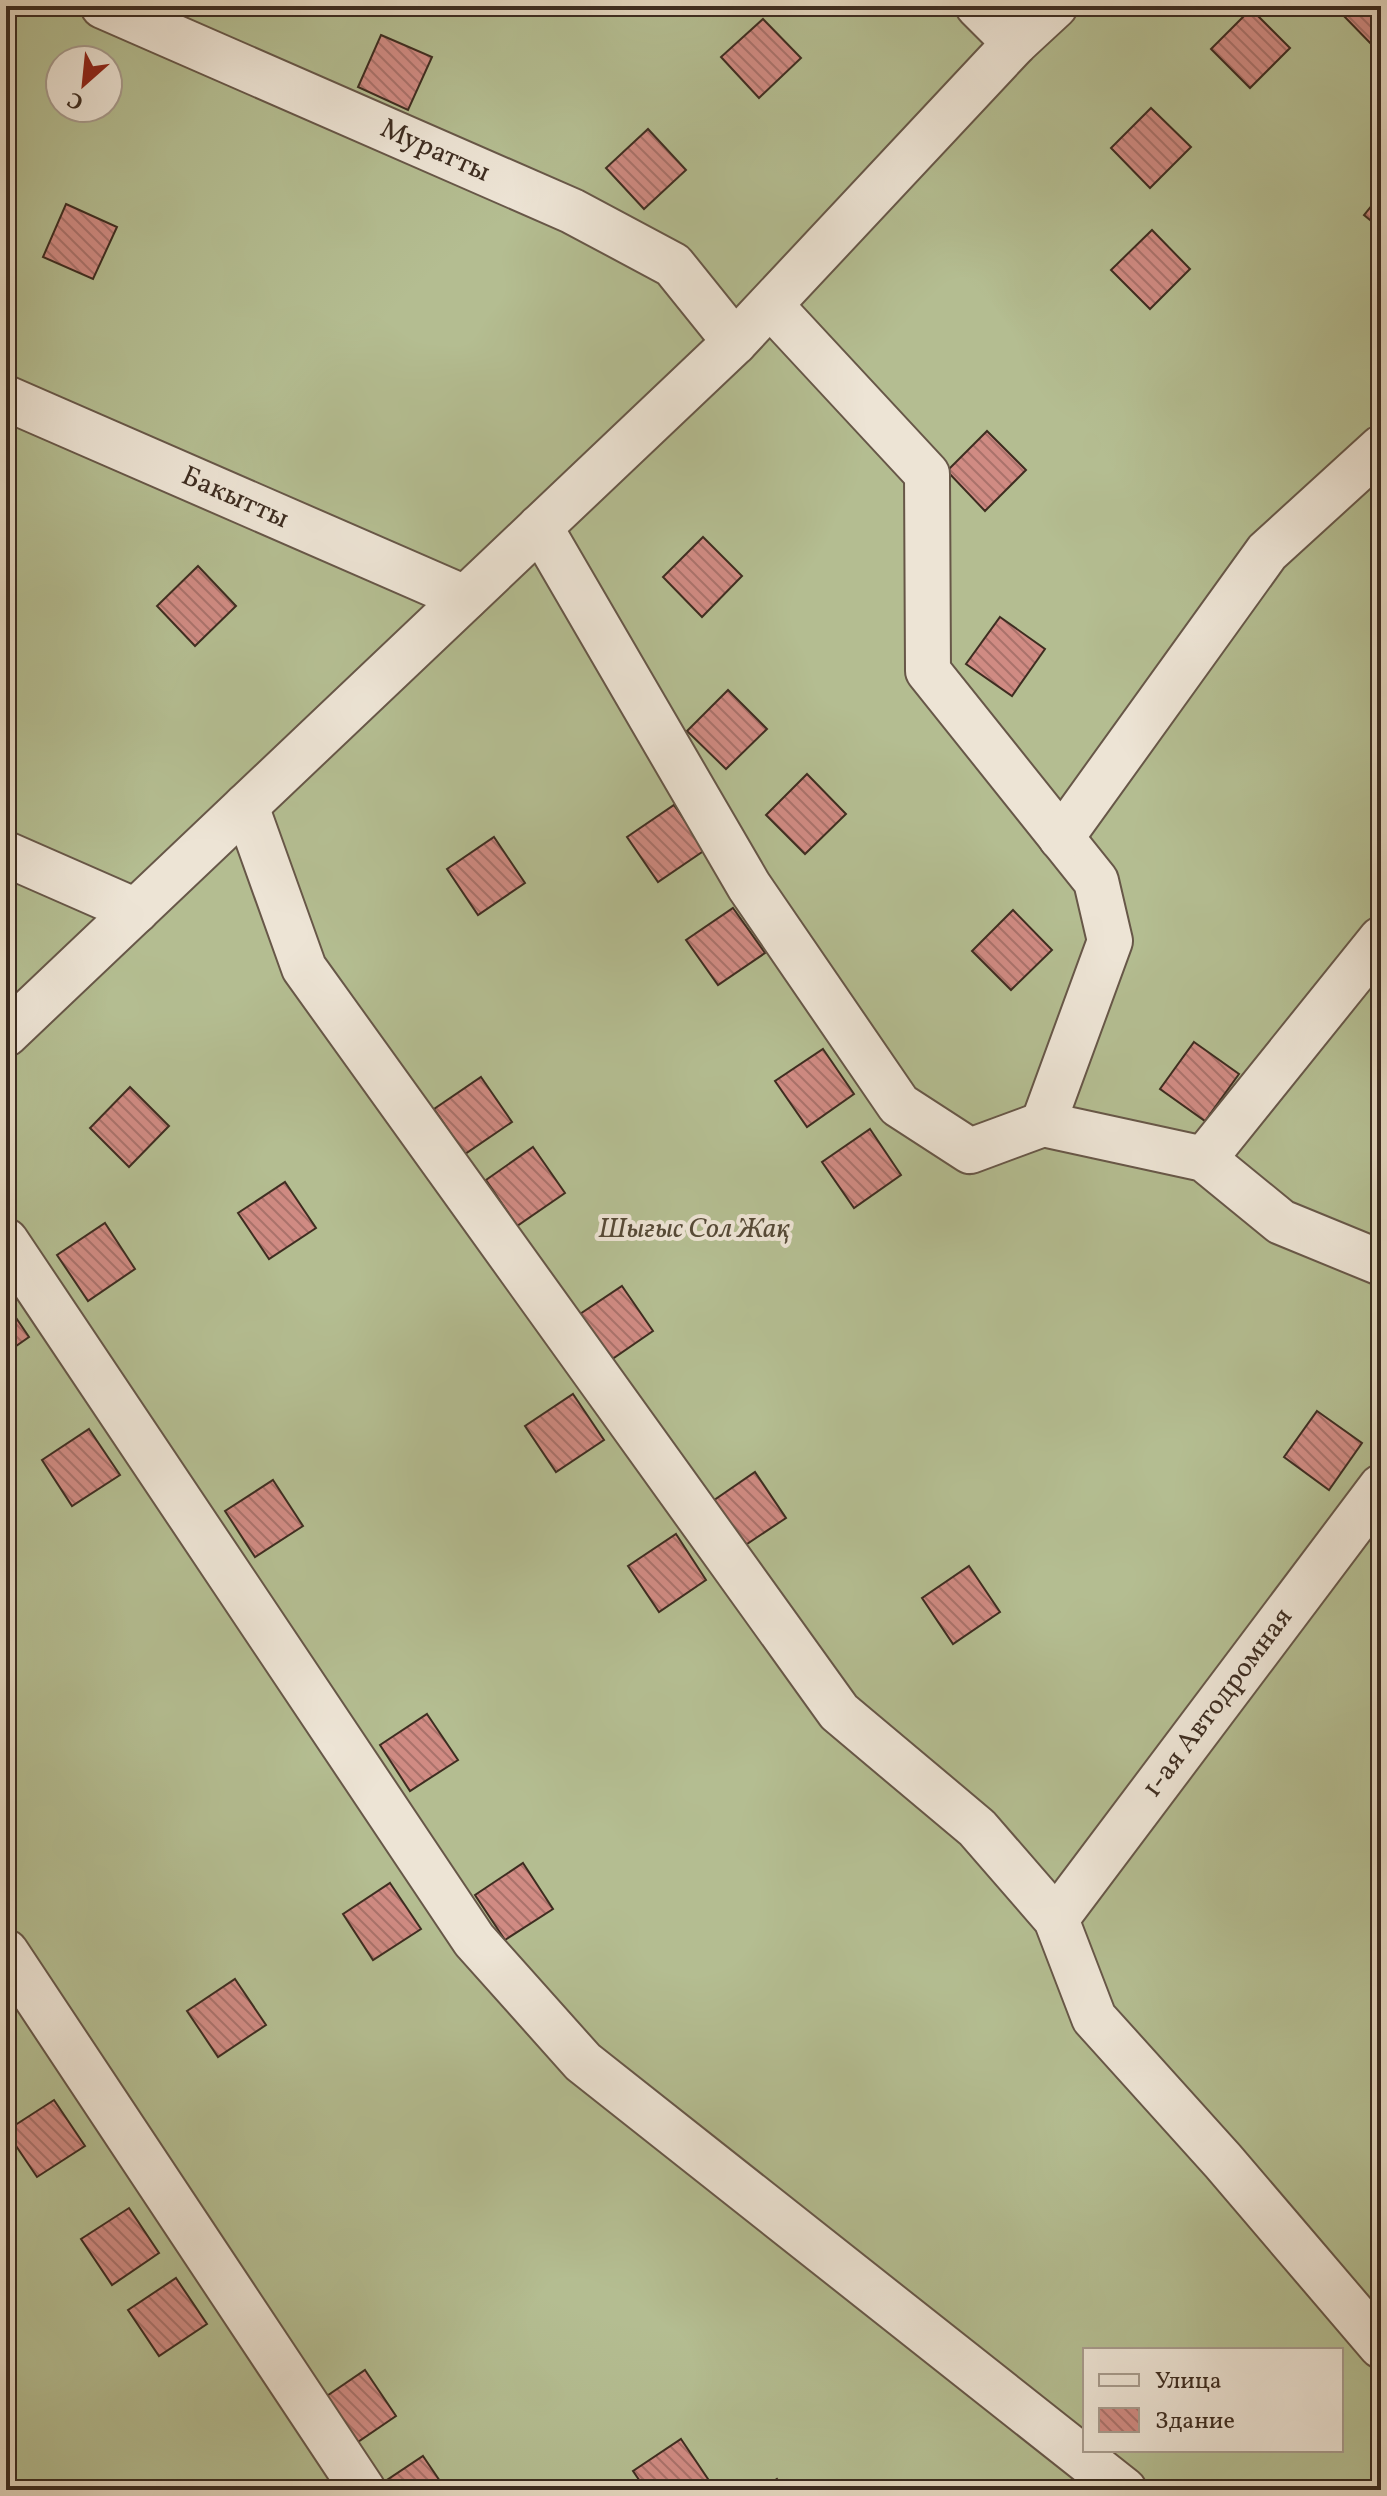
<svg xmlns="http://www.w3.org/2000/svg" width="1387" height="2496" viewBox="0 0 1387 2496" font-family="Vollkorn,serif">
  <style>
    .garden { fill: #b4bd91; stroke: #797559; stroke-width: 2; fill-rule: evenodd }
    .building { fill: url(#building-back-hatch); stroke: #3e2d21; stroke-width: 2 }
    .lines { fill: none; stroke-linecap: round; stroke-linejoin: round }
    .minor-casing { stroke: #675748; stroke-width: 48 }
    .minor { stroke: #ede4d5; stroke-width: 44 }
    .labels { text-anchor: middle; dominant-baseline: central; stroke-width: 8; stroke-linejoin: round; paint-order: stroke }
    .street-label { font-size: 28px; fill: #3e2d21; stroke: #ede4d5 }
    .park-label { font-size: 28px; font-style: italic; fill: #564a37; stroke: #ede4d5 }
  </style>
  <defs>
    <pattern id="building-back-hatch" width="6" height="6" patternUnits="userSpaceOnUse" patternTransform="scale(2)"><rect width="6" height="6" fill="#d08b83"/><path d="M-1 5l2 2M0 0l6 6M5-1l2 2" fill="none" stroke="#aa726b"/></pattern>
  </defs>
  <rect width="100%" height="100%" fill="#e3d6be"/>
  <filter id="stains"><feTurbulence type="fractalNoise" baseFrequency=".0025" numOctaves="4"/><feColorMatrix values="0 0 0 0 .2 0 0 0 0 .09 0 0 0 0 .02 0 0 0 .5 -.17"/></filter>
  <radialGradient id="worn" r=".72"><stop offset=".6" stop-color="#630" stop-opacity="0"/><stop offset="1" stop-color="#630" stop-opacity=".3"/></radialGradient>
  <path class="garden" d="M6,6H1381V2490H6ZM60,60H108V108H60ZM1085,2350H1341V2450H1085Z"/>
  <g class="building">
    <path d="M1344,6H1381V48L1378,51L1339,11Z"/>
    <path d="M1251,9L1290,48L1250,88L1211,49Z"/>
    <path d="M763,19L801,58L759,98L721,57Z"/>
    <path d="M381,35L432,57L408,110L358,87Z"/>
    <path d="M1151,108L1191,147L1150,188L1111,148Z"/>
    <path d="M648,129L686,170L644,209L606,168Z"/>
    <path d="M1381,194V229L1364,215Z"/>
    <path d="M66,204L117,227L93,279L43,257Z"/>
    <path d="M1152,230L1190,269L1150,309L1111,270Z"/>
    <path d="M987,431L1026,470L985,511L947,471Z"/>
    <path d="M703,537L742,576L702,617L663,577Z"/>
    <path d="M198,566L236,606L195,646L157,606Z"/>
    <path d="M1000,617L1045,649L1012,696L966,664Z"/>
    <path d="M728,690L767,729L726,769L687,731Z"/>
    <path d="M807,774L846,814L805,854L766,815Z"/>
    <path d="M674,805L705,850L658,882L627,837Z"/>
    <path d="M494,837L525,883L478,915L447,869Z"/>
    <path d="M733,908L765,953L718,985L686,940Z"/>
    <path d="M1013,910L1052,950L1011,990L972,951Z"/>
    <path d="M1194,1042L1239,1074L1205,1121L1160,1089Z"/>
    <path d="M823,1049L854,1094L807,1127L775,1081Z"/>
    <path d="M481,1077L512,1122L465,1154L434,1109Z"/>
    <path d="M130,1087L169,1126L129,1167L90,1128Z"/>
    <path d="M870,1129L901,1175L854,1208L822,1162Z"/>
    <path d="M533,1147L565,1193L517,1226L486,1180Z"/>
    <path d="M285,1182L316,1228L269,1259L238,1213Z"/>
    <path d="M105,1223L135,1269L88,1301L57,1255Z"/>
    <path d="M622,1286L653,1331L605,1364L574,1318Z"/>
    <path d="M6,1303L29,1337L6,1353Z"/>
    <path d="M573,1394L604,1440L556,1472L525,1426Z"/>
    <path d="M1317,1411L1362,1443L1329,1490L1284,1457Z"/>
    <path d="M89,1429L120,1475L72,1506L42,1460Z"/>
    <path d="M755,1472L786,1518L738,1550L707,1505Z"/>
    <path d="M273,1480L303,1526L255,1557L225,1511Z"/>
    <path d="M676,1534L706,1580L659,1612L628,1566Z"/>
    <path d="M969,1566L1000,1612L953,1644L922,1598Z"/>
    <path d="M427,1714L458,1760L410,1791L380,1745Z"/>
    <path d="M523,1863L553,1909L505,1940L475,1895Z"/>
    <path d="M390,1883L421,1929L373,1960L343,1914Z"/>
    <path d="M235,1979L266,2025L218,2057L187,2011Z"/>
    <path d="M54,2100L85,2146L37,2177L6,2131Z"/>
    <path d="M129,2208L159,2253L112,2285L81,2239Z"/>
    <path d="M176,2278L207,2324L159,2356L128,2310Z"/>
    <path d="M365,2370L396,2416L349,2448L318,2402Z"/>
    <path d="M681,2439L712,2485L704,2490H646L633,2471Z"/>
    <path d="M423,2456L446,2490H377L375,2488Z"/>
    <path d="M777,2479L785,2490H761Z"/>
  </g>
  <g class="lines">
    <g class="minor-casing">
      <g id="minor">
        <path d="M103,6L572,211L673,265L735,342"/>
        <path d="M978,6L1015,43"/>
        <path d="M771,306L927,474L928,671L1096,881L1110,941L1043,1124"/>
        <path d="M6,398L465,598"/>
        <path d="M540,527L749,886L899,1105L970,1151L1043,1124L1204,1159L1281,1222L1381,1263"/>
        <path d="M246,806L304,968L839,1712L977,1828L1056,1919L1094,2018L1223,2161L1381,2346"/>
        <path d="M1061,838L1267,552L1381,448"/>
        <path d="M6,854L136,911"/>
        <path d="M6,1034L735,342L1015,43L1055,6"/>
        <path d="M1204,1159L1381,939"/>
        <path d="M6,1241L474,1940L583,2062L1124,2490"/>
        <path d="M1056,1919L1381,1487"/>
        <path d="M6,1952L363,2490"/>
      </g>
    </g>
    <use href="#minor" class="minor"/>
  </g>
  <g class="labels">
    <g class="street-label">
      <text transform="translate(435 151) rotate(24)">Муратты</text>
      <text transform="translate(235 498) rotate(24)">Бакытты</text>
      <text transform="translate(1218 1703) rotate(-53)">1-ая Автодромная</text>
    </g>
    <g class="park-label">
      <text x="694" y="1229">Шығыс Сол Жақ</text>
    </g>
  </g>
  <rect width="1387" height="2496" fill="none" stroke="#e3d6be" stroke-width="32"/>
  <rect x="8" y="8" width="1371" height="2480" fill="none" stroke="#3e2d21" stroke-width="4"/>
  <rect x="16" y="16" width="1355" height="2464" fill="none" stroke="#3e2d21" stroke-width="2"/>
  <rect x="1083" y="2348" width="260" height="104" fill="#ede4d5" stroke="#a79b8d" stroke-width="2"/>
  <rect x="1099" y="2374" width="40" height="12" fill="#ede4d5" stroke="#a79b8d" stroke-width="2"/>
  <text x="1155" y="2388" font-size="24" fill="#3e2d21">Улица</text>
  <rect x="1099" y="2408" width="40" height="24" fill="url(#building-back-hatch)" stroke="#a79b8d" stroke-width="2"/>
  <text x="1155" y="2428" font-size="24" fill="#3e2d21">Здание</text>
  <g transform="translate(84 84) rotate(207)"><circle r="38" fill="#ede4d5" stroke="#a79b8d" stroke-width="2"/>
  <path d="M0-6L14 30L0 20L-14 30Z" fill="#8f2418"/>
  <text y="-12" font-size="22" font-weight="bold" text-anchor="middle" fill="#3e2d21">С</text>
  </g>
  <rect width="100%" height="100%" filter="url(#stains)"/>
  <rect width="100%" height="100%" fill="url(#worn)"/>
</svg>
